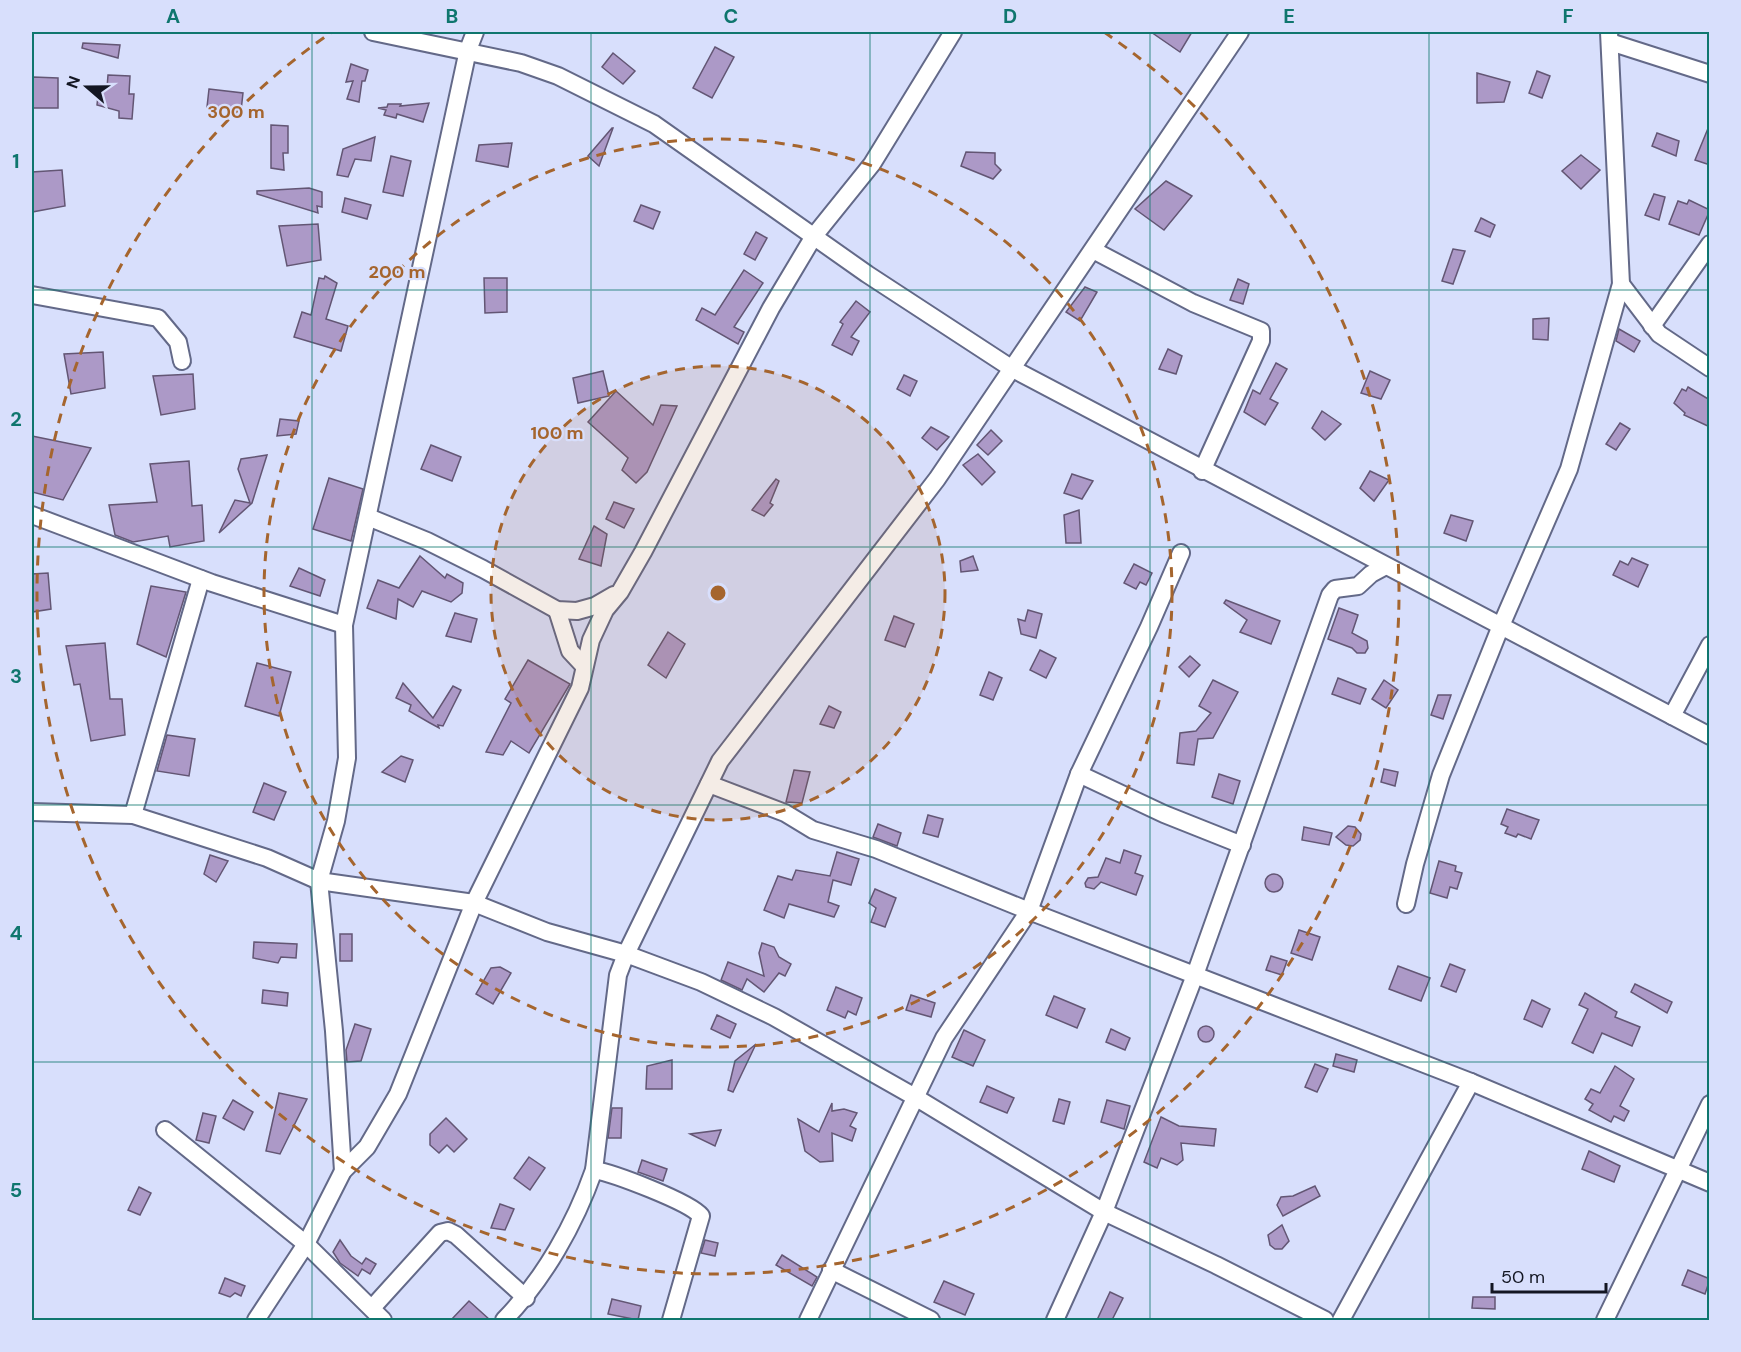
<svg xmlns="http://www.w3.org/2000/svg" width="1741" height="1352" viewBox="0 0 1741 1352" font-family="'DM Sans',sans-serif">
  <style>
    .building { fill: #ac99c7; stroke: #635674; stroke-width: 1.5 }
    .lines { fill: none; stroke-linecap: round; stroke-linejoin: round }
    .minor-casing { stroke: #636988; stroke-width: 20 }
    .minor { stroke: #fff; stroke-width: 16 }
    .grid { fill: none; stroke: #0f766e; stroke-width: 1.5; stroke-opacity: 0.55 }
    .ring { fill: none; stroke: #a5652e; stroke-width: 3; stroke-dasharray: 10 8 }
    .centre { fill: #a5652e; stroke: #d8dffc; stroke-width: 3 }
    .ring-label { font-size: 18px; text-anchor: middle; font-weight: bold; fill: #a5652e; stroke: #d8dffc; stroke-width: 4.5; stroke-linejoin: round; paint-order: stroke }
    .neatline { fill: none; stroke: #0f766e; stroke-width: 2 }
    .grid-label { font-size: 20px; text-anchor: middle; font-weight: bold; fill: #0f766e }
  </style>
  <rect width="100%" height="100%" fill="#d8dffc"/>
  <g class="building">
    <path d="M1151,32H1192L1180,52Z"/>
    <path d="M83,43L120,45L118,58L82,48Z"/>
    <path d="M715,47L734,57L712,98L693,88Z"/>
    <path d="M613,53L635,71L623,84L602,67Z"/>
    <path d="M351,64L368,70L365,81H362L359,102L347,99L353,81L346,82Z"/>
    <path d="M1537,71L1550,76L1542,98L1529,93Z"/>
    <path d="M1477,73L1510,82L1504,102L1477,103Z"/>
    <path d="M108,75L130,76L129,94H134L132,119L119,118V111L97,105L99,87L107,88Z"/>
    <path d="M33,77L58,78V108H33Z"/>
    <path d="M209,89L243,93L241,111L207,107Z"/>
    <path d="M429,103L423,122L397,114L396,118L384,115L386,110L378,108L387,107L388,104H401L400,106Z"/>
    <path d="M271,125L288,126V153H283L284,170L271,168Z"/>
    <path d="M1709,126H1710V165L1695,160Z"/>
    <path d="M612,128H613L599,166L588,156Z"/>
    <path d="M1657,133L1679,141L1676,156L1652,146Z"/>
    <path d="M375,137L371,161L355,159L348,177L337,175L343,149Z"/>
    <path d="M512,143L508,167L476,161L479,145Z"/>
    <path d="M966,152L995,153V164L1001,170L993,179L961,166Z"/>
    <path d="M1581,155L1600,170L1581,189L1562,171Z"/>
    <path d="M391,156L411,161L403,196L383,192Z"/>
    <path d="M62,170L65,206L32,212V172Z"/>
    <path d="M1166,181L1192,196L1164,230L1135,209Z"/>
    <path d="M309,188L322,192V207L317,206L318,213L257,194V191Z"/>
    <path d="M1654,194L1665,197L1659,220L1645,215Z"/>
    <path d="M345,198L371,205L367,219L342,212Z"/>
    <path d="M1689,200L1710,210L1699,235L1669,224L1678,201L1687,204Z"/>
    <path d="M641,205L660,212L653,229L634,221Z"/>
    <path d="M1481,218L1495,225L1490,237L1475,231Z"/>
    <path d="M318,224L321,260L287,266L279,226Z"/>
    <path d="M756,232L767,238L755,260L744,254Z"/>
    <path d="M1453,249L1465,251L1453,284L1442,281Z"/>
    <path d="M744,270L763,283L734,327L744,332L738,344L696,320L702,308L715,315Z"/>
    <path d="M325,276L337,283L326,319L348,326L341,351L294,337L302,312L311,315L319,278L324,279Z"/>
    <path d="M484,278H507V312L485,313Z"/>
    <path d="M1238,279L1249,284L1243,304L1230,300Z"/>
    <path d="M1085,287L1097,292L1080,321L1066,312Z"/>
    <path d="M856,301L870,312L851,337L859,341L852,355L832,345L843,324L840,322Z"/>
    <path d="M1549,318L1548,340L1533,339V319Z"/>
    <path d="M1619,329L1640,341L1634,352L1616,341Z"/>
    <path d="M1168,349L1182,356L1176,374L1159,369Z"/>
    <path d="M103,352L105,388L71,394L64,354Z"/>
    <path d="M1276,363L1287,369L1270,399L1278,403L1265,425L1244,412L1253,390L1260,394Z"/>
    <path d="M603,371L609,396L578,403L573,378Z"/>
    <path d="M1370,371L1390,380L1381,399L1361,393Z"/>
    <path d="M193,374L195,409L161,415L153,376Z"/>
    <path d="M904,375L917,381L910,396L897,389Z"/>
    <path d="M1688,387L1710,400V427L1684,415L1685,413L1674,403L1682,389L1686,391Z"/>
    <path d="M616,391L653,425L661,405L677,406L647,472L636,483L622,470L628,458L588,422Z"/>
    <path d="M1322,411L1341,424L1325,440L1312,428Z"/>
    <path d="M280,419L299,421L296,434L277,436Z"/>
    <path d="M1620,423L1630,429L1616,450L1606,444Z"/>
    <path d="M931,427L949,437L937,450L922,438Z"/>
    <path d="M991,430L1002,441L988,455L977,445Z"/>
    <path d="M32,436L91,448L63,500L32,492Z"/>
    <path d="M431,445L461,457L452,481L421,469Z"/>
    <path d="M978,454L995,472L982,485L963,465Z"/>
    <path d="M267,455L252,503L219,533L235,500L250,503L238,469L241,459Z"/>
    <path d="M189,461L192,506L202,505L204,541L170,547L168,536L133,542L115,535L109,505L157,502L150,464Z"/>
    <path d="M1370,471L1389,480L1374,501L1360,488Z"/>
    <path d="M1072,474L1093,481L1082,499L1064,493Z"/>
    <path d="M329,478L363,489L351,541L313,529Z"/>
    <path d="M776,479L779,481L770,503L773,505L764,516L752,510Z"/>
    <path d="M614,502L634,509L624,528L606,519Z"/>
    <path d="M1079,510L1081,543H1066L1064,515Z"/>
    <path d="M1451,515L1473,521L1466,541L1444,533Z"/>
    <path d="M594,526L607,534L601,566L579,559Z"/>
    <path d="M420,556L445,578L447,574L463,583L462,593L451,602L422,591L413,607L398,599L396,619L367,608L378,580L399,588Z"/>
    <path d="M973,556L978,570L961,572L960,561Z"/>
    <path d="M1632,558L1648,565L1638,587L1613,575L1620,561L1628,565Z"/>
    <path d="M1134,564L1152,573L1146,585L1140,582L1136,589L1124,583Z"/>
    <path d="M299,568L325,580L320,596L290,586Z"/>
    <path d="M48,573L51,609L32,612V574Z"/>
    <path d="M151,586L186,592L166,657L137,644Z"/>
    <path d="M1226,600L1280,621L1271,644L1240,632L1247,620L1224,603Z"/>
    <path d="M1339,608L1358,615L1352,633L1367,641L1368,648L1365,653H1357L1352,648L1328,639Z"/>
    <path d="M1028,610L1042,614L1036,638L1021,634L1018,619L1025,621Z"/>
    <path d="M455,613L477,619L471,642L446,636Z"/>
    <path d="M894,616L914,624L905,647L885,640Z"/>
    <path d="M668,632L685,644L666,678L648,665Z"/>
    <path d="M105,643L110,699H122L125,735L91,741L80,684L74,685L66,646Z"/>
    <path d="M1040,650L1056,658L1046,678L1030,670Z"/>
    <path d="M1190,656L1200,665L1189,677L1179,667Z"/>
    <path d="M528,660L570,684L529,753L511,741L503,755L486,752L511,703L505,699Z"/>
    <path d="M257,663L291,672L279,716L245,706Z"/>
    <path d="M989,672L1002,678L993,700L980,695Z"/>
    <path d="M1338,678L1366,689L1360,704L1332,694Z"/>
    <path d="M1213,680L1238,692L1213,738L1198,739L1194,765L1177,763L1180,733L1196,731L1211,713L1199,706Z"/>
    <path d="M1384,680L1398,690L1386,708L1372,699Z"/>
    <path d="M403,683L433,718L453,686L461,690L443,726L438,725L439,728L430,723L409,711L411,705L396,698Z"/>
    <path d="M1438,695H1451L1443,719L1431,715Z"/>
    <path d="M829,706L841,712L834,728L820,724Z"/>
    <path d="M167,735L195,739L189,776L157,771Z"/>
    <path d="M401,756L413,760L405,782L382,772Z"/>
    <path d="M1384,769L1398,772L1395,786L1381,782Z"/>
    <path d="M794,770L810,772L802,803L786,802Z"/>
    <path d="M1219,774L1240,781L1233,804L1212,797Z"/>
    <path d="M264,783L286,792L274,820L253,812Z"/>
    <path d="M1507,809L1539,820L1531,839L1518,834L1516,837L1505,833L1508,827L1501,824Z"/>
    <path d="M928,815L943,819L938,837L923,833Z"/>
    <path d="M878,824L901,833L897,846L873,837Z"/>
    <path d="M1348,826L1355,827L1361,834L1360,840L1353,846L1346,845L1336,837Z"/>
    <path d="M1304,827L1332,833L1329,845L1302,840Z"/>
    <path d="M1124,850L1141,856L1135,873L1143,876L1136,895L1101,882L1094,889L1086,887L1085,883L1088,878L1098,877L1106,858L1120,863Z"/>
    <path d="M837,852L859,859L851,885L833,880L828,902L839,906L834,917L789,904L784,918L764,910L778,876L792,880L796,870L830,876Z"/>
    <path d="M210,855L228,861L216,882L204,874Z"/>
    <path d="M1439,861L1456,866L1455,871L1462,873L1457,889L1450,887L1447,898L1430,893Z"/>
    <circle cx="1274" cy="883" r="9"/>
    <path d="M875,889L896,898L885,927L871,922L876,908L869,903Z"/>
    <path d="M1299,930L1320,937L1312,960L1291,953Z"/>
    <rect x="340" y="934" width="12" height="27"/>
    <path d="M254,942L297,944L296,958L281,957L278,963L253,958Z"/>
    <path d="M762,943L774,947L779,957L791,964L785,976L779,973L764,992L747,979L742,990L721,980L728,962L764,976L759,953Z"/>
    <path d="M1271,956L1287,961L1282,975L1266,970Z"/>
    <path d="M1450,964L1465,970L1456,992L1441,986Z"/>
    <path d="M1398,966L1430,978L1421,1001L1389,989Z"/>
    <path d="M500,967L511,973L493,1004L476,994L491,968Z"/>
    <path d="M1635,984L1672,1002L1667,1013L1631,992Z"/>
    <path d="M836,987L862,998L856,1015L848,1011L845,1018L827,1010Z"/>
    <path d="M263,990L288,993L287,1006L262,1003Z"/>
    <path d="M1585,993L1617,1012L1615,1017L1640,1027L1632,1046L1602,1033L1593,1053L1572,1043L1588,1009L1579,1005Z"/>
    <path d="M911,995L935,1003L931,1017L906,1010Z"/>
    <path d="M1054,996L1085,1009L1077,1028L1046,1015Z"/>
    <path d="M1532,1000L1550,1009L1542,1027L1524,1019Z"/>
    <path d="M717,1015L736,1024L730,1038L711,1029Z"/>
    <path d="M355,1024L371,1029L361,1061L347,1062L346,1050Z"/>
    <circle cx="1206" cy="1034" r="8"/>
    <path d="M1111,1029L1130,1038L1125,1050L1106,1042Z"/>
    <path d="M964,1030L985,1040L973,1066L952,1057Z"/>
    <path d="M756,1044L733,1092L728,1090L735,1061Z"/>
    <path d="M1336,1054L1357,1060L1354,1072L1333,1066Z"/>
    <path d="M672,1060V1089H646L647,1066Z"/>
    <path d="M1315,1064L1328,1069L1317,1092L1305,1087Z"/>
    <path d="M1615,1066L1634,1079L1620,1106L1629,1111L1624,1121L1614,1116L1611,1122L1589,1110L1593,1104L1585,1099L1591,1089L1600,1093Z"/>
    <path d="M987,1086L1014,1098L1007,1113L980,1102Z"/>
    <path d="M279,1093L307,1099L280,1154L266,1151Z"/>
    <path d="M1059,1099L1070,1102L1064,1124L1053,1121Z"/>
    <path d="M233,1100L253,1112L244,1130L223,1118Z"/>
    <path d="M1107,1100L1130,1106L1124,1129L1101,1122Z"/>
    <path d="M832,1103V1111L844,1109L857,1113L850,1126L856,1129L852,1141L832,1133L833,1161L820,1162L805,1151L798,1119L819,1132Z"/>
    <path d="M612,1108H622L621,1138H608Z"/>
    <path d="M203,1113L216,1116L209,1143L196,1140Z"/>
    <path d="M1161,1117L1179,1126L1216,1129L1214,1146L1181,1143L1183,1160L1177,1165L1161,1158L1157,1168L1144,1162Z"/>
    <path d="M446,1118L467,1139L454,1152L447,1145L439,1153L430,1145V1134Z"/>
    <path d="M721,1130L715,1146L690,1134Z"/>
    <path d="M1589,1151L1620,1166L1614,1182L1582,1169Z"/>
    <path d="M529,1157L545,1168L530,1190L514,1178Z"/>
    <path d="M642,1160L667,1169L663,1181L638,1172Z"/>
    <path d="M1315,1186L1320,1196L1283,1216L1277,1205L1281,1197L1293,1196Z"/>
    <path d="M139,1187L151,1193L140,1215L128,1210Z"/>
    <path d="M500,1204L514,1209L505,1230L491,1228Z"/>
    <path d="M1282,1225L1289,1241L1282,1249H1275L1270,1245L1268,1235Z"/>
    <path d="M340,1240L351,1256L362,1264L366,1258L376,1264L370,1274L362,1269L358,1276L340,1263L333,1252Z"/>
    <path d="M705,1240L718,1243L715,1256L701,1253Z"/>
    <path d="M782,1255L817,1277L812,1286L776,1265Z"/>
    <path d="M1688,1270L1710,1279L1705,1294L1682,1285Z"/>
    <path d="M225,1278L245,1286L241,1296L235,1293L230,1297L219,1293Z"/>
    <path d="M944,1281L974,1294L965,1315L934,1302Z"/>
    <path d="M1110,1292L1123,1298L1112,1320H1097Z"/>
    <path d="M1473,1297H1495V1309L1472,1308Z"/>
    <path d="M612,1299L641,1306L638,1320L608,1314Z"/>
    <path d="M469,1301L490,1320H451Z"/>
  </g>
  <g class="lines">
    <g class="minor-casing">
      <g id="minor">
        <path d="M373,32L521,63L558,76L654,124L867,274L1011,368L1710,736"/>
        <path d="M1610,42L1710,74"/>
        <path d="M1093,250L1193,303L1261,331V341L1202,471"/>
        <path d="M1621,284L1659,334L1710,368"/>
        <path d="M32,295L158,318L178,342L182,361"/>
        <path d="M1652,326L1710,244"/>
        <path d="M32,515L212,583L344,625"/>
        <path d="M368,517L427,541L483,569L557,610L577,611L595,606L614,595"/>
        <path d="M557,610L570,651L584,666"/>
        <path d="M1672,716L1710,645"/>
        <path d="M1079,774L1164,814L1242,845"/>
        <path d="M709,784L785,813L813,830L876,849L1029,911L1471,1082L1710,1183"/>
        <path d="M32,812L133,815L267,858L319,881L474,903L547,932L626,954L701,982L774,1017L915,1097L1104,1212L1216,1265L1325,1320"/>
        <path d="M133,815L201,579"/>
        <path d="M1406,904L1415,864L1441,775L1500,628L1569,469L1621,284L1609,32"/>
        <path d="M165,1130L306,1244L383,1320"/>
        <path d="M594,1170C613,1173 690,1202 701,1216L671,1320"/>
        <path d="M343,1171L334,1031L319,881L336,821L347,758L344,625L468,50L475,32"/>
        <path d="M831,1270L931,1320"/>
        <path d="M372,1308L440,1233L448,1231L456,1235L526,1298"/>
        <path d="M256,1320L306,1244L343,1171L367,1147L398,1094L474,903L580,688L591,640L605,610L620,592L643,552L771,308L814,236L872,164L953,32"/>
        <path d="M504,1320C544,1279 575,1224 594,1170L618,975L626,954L720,761L937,479L1240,32"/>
        <path d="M808,1320L944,1038L1029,911L1079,774L1149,627L1181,553"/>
        <path d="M1055,1320L1104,1212L1195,975L1330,595L1335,589L1358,586L1371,574L1384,567"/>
        <path d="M1341,1320L1471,1082"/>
        <path d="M1605,1320L1710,1104"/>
      </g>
    </g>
    <use href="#minor" class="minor"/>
  </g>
  <path class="grid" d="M312,32V1320M591,32V1320M870,32V1320M1150,32V1320M1429,32V1320M32,290H1710M32,547H1710M32,805H1710M32,1062H1710"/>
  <circle cx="718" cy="593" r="227" fill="#a5652e" fill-opacity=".12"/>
  <g class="ring">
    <circle cx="718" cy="593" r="227"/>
    <circle cx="718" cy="593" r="454"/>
    <path d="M1104 32A681 681 0 1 1 332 32"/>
  </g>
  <circle cx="718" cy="593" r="9" class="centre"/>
  <g class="ring-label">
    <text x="236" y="118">300 m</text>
    <text x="397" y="278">200 m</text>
    <text x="557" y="439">100 m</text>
  </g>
  <rect width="1741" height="1352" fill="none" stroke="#d8dffc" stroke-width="66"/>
  <g transform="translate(87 87) rotate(290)" stroke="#d8dffc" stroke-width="4.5" paint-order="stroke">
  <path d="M0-4.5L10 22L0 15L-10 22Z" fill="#131622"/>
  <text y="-9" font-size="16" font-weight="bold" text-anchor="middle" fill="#131622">N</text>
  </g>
  <path d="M1492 1283v9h114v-9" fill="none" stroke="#131622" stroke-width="3"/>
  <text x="1501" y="1283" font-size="18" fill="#131622" stroke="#d8dffc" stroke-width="4.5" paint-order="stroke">50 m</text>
  <rect x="33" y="33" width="1675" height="1286" class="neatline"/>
  <g class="grid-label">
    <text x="173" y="23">A</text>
    <text x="452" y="23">B</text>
    <text x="731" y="23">C</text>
    <text x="1010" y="23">D</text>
    <text x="1289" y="23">E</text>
    <text x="1568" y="23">F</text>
    <text x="16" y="168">1</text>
    <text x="16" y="426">2</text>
    <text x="16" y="683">3</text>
    <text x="16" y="940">4</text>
    <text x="16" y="1197">5</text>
  </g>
</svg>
